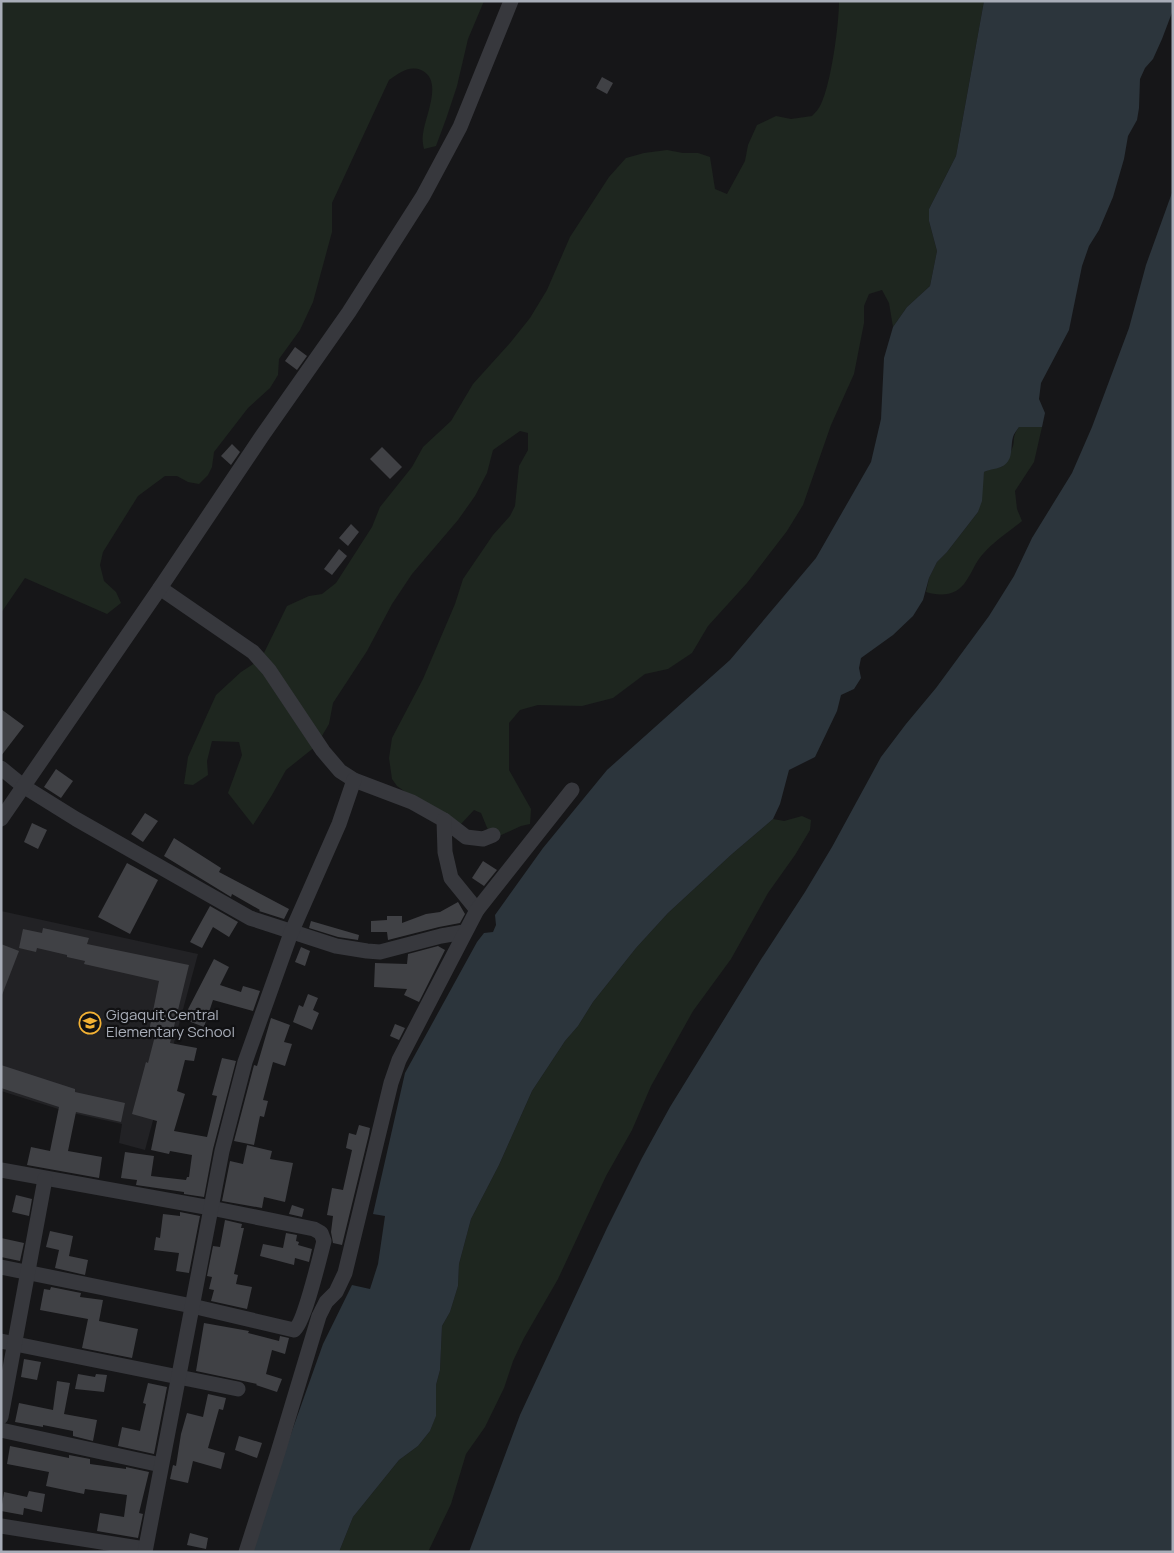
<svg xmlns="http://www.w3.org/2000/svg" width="1174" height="1553" viewBox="0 0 1174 1553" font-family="Manrope,sans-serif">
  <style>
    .built { fill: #222225 }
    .green { fill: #1e261f }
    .water { fill: #2c353c }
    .building { fill: #404145 }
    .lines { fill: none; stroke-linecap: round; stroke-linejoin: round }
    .street { stroke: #37383d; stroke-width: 15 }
    .labels { text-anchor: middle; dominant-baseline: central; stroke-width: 4.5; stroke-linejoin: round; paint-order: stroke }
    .poi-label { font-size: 15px; fill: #a8adb8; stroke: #111113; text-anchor: start }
  </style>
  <rect width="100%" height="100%" fill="#161618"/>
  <path class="built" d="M1,911L198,954L145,1150L119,1143L122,1124L68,1112L1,1091Z"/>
  <g class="green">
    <path d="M1,1H484L468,39L457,86L446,119L436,146L424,149C423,144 422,139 423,134C425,116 444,80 421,70C409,65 399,73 389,80L332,203V232L313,302L300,330L279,359L278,375L270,388L248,408L214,452L212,467L208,475L199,484L188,482L177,476H165L138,496L103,552L100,565L104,581L116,592L121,603L107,614L25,578L1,613Z"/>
    <path d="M839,1H984L956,156L929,209V221L937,251L930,286L907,307L893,327L889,303L882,290L869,294L864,306V323L854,374L831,425L803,505L787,531L747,583L708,626L692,653L668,669L645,674L613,698L582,706L538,705L520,710L509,723V770L531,809L530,824L521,826L499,836L488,830L481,813L474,810L461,824L424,805L397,786L392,779L389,758L392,738L423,679L455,604L463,579L493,535L510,516L515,506L519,466L528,450V433L520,431L493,450L487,473L475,496L458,520L412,574L392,604L367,651L333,703L329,724L316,746L286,770L272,795L253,825L228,793L242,755L239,742L212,741L207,761L208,775L193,785L184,784L188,757L216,695L241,672L261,659L287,606L309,596L322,594L336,583L372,527L380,507L412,467L423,447L451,421L473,384L510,343L530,318L547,290L570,237L609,177L626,158L644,153L667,150L683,153H698L710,157L715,189L727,194L745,161L748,145L757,125L776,116L791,119L812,116C815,113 819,109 821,104C831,84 839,25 839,1Z"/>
    <path d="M1026,426L1042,427L1034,462L1015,491L1017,509L1022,521C1009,532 994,541 983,554C973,564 969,584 956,591C947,596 935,595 926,592L929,578L937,562L947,552L978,512L984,472L992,468L1002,467C1005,461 1010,455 1012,449C1016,440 1011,438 1019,427Z"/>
    <path d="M802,816L811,820L810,830L795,855L768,893L731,959L693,1011L651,1086L632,1130L606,1176L558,1279L524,1338L513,1361L504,1388L485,1427L466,1454L451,1504L428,1552H339L353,1517L399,1460L418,1446L430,1431L436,1415V1385L440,1370L442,1326L450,1312L458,1286L459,1264L471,1219L499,1165L532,1091L565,1041L578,1026L593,1002L636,948L668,913L732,854L773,819L784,821Z"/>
  </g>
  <g class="water">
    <path d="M984,1H1173V10L1162,39L1153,59L1145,68L1140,79L1139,108L1137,120L1128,136L1124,159L1113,197L1099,230L1089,246L1082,266L1069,330L1041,383L1039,399L1045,413L1042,427H1019C1017,430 1014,433 1013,437C1010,448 1014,459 1003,466C998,469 990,469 984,472L982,501L978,512L947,552L937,562L929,578L923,600L913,616L893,635L861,658L859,668L861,678L854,689L841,695L837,711L815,757L789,770L780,804L773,819L732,854L668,913L636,948L593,1002L578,1026L565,1041L532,1091L499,1165L471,1219L459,1264L458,1286L450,1312L442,1326L440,1370L436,1385V1416L430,1431L418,1446L399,1460L353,1517L339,1552H253L282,1459L323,1344L352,1285L370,1289L378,1264L385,1216L373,1214L405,1073L477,942L484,933L493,932L496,925L495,915L543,848L607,770L730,660L816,558L871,462L881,419L884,358L893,327L907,307L930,286L937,251L929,221V209L956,156Z"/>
    <path d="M1173,190V1552H469L520,1415L607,1228L642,1158L670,1107L760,961L805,892L832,847L881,757L906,724L936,688L989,616L1014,576L1032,538L1072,473L1092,427L1129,328L1146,265Z"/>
  </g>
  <g class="building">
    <path d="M602,77L613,83L607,94L596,88Z"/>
    <path d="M295,347L307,356L297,370L285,361Z"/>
    <path d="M232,444L240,452L231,465L221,456Z"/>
    <path d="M382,447L402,467L390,479L370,459Z"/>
    <path d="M351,524L359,532L348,546L339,538Z"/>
    <path d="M339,549L347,556L332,575L324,569Z"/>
    <path d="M1,709L24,726L1,756Z"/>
    <path d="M56,769L73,781L61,798L44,787Z"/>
    <path d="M145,813L158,821L143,842L131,834Z"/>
    <path d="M32,823L47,830L38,849L24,842Z"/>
    <path d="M174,838L221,868L219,872L289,909L284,919L259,911L260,910L232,894L231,897L164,856Z"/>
    <path d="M483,861L497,870L484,886L472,878Z"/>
    <path d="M127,863L158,880L130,934L98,917Z"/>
    <path d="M458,902L465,914L460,923L439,927L388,940L387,932H371V921L387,920V916H402V923L426,914L440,912Z"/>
    <path d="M210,906L238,922L229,937L213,927L202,948L190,942Z"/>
    <path d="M311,921L359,935L358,940L338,937L309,928Z"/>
    <path d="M43,928L89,938L87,944L189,965L170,1043L197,1048L194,1061L185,1060L177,1091L185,1094L174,1131L207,1137L217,1096L212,1095L222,1058L236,1061L213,1149L204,1197L184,1194V1192L136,1185L137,1180L121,1178L125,1152L154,1156L151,1176L186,1180L187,1177H189L192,1155L170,1151L169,1154L151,1150L157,1121L132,1114L146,1062L148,1063L156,1032L149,1031L159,981L84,964L85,961L67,957V955L37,948L36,952L19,948L23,929L42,933Z"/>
    <path d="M1,944L19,951L2,995H1Z"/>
    <path d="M438,946L445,950L419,1002L404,995L407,989L374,987L375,963L407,964L408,954Z"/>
    <path d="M301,947L310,951L305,966L295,962Z"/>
    <path d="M214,959L229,967L220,985L241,992L243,986L260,991L253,1011L213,1000L204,1027L183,1019Z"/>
    <path d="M308,994L318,998L313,1010L319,1013L312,1030L293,1022L299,1005L303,1007Z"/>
    <path d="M271,1018L290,1025L284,1042L292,1044L285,1066L273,1062L263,1100L268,1101L264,1117L260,1116L254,1145L234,1141L254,1065L257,1066Z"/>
    <path d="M395,1024L405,1028L399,1040L390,1036Z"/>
    <path d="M1,1065L75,1089V1092L125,1103L121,1122L76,1112L68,1151L102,1157L99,1178L27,1165L31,1147L50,1151L59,1107L1,1088Z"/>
    <path d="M359,1125L370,1128L369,1134L342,1245L333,1243L331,1232L333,1216L327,1215L332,1188L343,1190L352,1150L346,1148L349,1133L356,1135Z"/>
    <path d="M247,1145L272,1151L270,1159L293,1163L285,1202L264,1197L262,1208L222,1201L230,1161L243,1164Z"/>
    <path d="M16,1195L32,1199L29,1216L12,1212Z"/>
    <path d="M292,1205L304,1209L302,1217L289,1214Z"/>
    <path d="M180,1212L200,1216L189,1273L176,1271L179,1253L154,1250L156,1237L160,1238L163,1214L180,1216Z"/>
    <path d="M225,1220L242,1224L241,1228H244L234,1274L238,1275L236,1284L252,1287L247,1309L211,1301L214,1290L209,1289L212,1277L207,1276L213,1246L220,1247Z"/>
    <path d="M50,1231L73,1236L69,1256L88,1260L85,1275L55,1268L59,1250L46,1247Z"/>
    <path d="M286,1233L297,1235L296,1241L299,1242L298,1245L312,1249L309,1262L295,1258L294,1265L260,1256L263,1244L283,1248Z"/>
    <path d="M1,1238L24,1243L20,1261L1,1257Z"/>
    <path d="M51,1287L81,1293L80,1297L103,1300L99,1321L138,1329L132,1358L82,1348L88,1319L40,1310L44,1289L50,1290Z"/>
    <path d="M204,1323L249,1331L248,1333L279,1341L280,1336L289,1338L285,1354L272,1350L266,1374L282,1379L277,1392L256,1385L257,1384L196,1371Z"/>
    <path d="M24,1359L41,1362L37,1380L21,1377Z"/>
    <path d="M78,1374L95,1377L96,1374L107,1375L104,1392L75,1389Z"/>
    <path d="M57,1381L70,1383L64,1414L97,1420L93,1441L73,1436V1431L43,1425V1427L15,1422L19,1403L53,1410Z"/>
    <path d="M148,1383L167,1387L154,1454L118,1446L122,1427L140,1431L146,1404L143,1403Z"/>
    <path d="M208,1394L226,1398L223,1410L219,1409L208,1448L225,1453L221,1469L193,1461L188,1483L170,1479L173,1465L176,1466L181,1434L187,1413L203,1417Z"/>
    <path d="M239,1436L262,1443L257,1458L235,1450Z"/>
    <path d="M10,1446L69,1458V1455L90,1459V1464L126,1469V1467L149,1472L139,1513L143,1514L138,1538L97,1531L100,1513L124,1517L127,1495L85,1489L84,1494L46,1486L49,1472L7,1464Z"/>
    <path d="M29,1491L45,1494L42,1512L24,1508L23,1515L1,1511L4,1492L27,1497Z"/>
    <path d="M190,1533L208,1538L206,1549L187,1545Z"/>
  </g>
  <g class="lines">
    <g class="street">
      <path d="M160,588L253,652L269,670L323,751L340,771L354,780L412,802L444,820L466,837L483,839L493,835"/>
      <path d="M1,768L23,786L76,819L250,918L336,946L367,951L380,952L441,936L464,932"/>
      <path d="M1,819L160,588L262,436L349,312L423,196L460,127L511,1"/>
      <path d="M444,820L445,852L451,878L477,910"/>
      <path d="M1,1170L211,1208L314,1229L321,1233L324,1241C320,1256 304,1324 294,1330L192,1306L1,1267"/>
      <path d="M1,1341L238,1389"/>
      <path d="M1,1417L45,1179"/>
      <path d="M1,1430L161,1465"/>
      <path d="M1,1526L145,1549"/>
      <path d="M145,1552L222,1151L245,1062L291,933L339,824L354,780"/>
      <path d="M246,1552L278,1452L319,1316L326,1302L336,1292L345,1273L391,1083L399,1060L477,910L572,790"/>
    </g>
  </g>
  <defs>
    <g id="school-ring" transform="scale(1.125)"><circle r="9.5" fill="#111113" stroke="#f2b134" stroke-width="1.5"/><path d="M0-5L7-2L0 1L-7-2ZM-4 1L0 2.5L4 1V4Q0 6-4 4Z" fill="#f2b134"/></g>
  </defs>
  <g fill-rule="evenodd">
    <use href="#school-ring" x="90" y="1023"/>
  </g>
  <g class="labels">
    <g class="poi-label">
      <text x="106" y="1014">Gigaquit Central<tspan x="106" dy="17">Elementary School</tspan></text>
    </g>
  </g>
  <rect width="1174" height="1553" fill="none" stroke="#a8adb8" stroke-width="5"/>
</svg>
